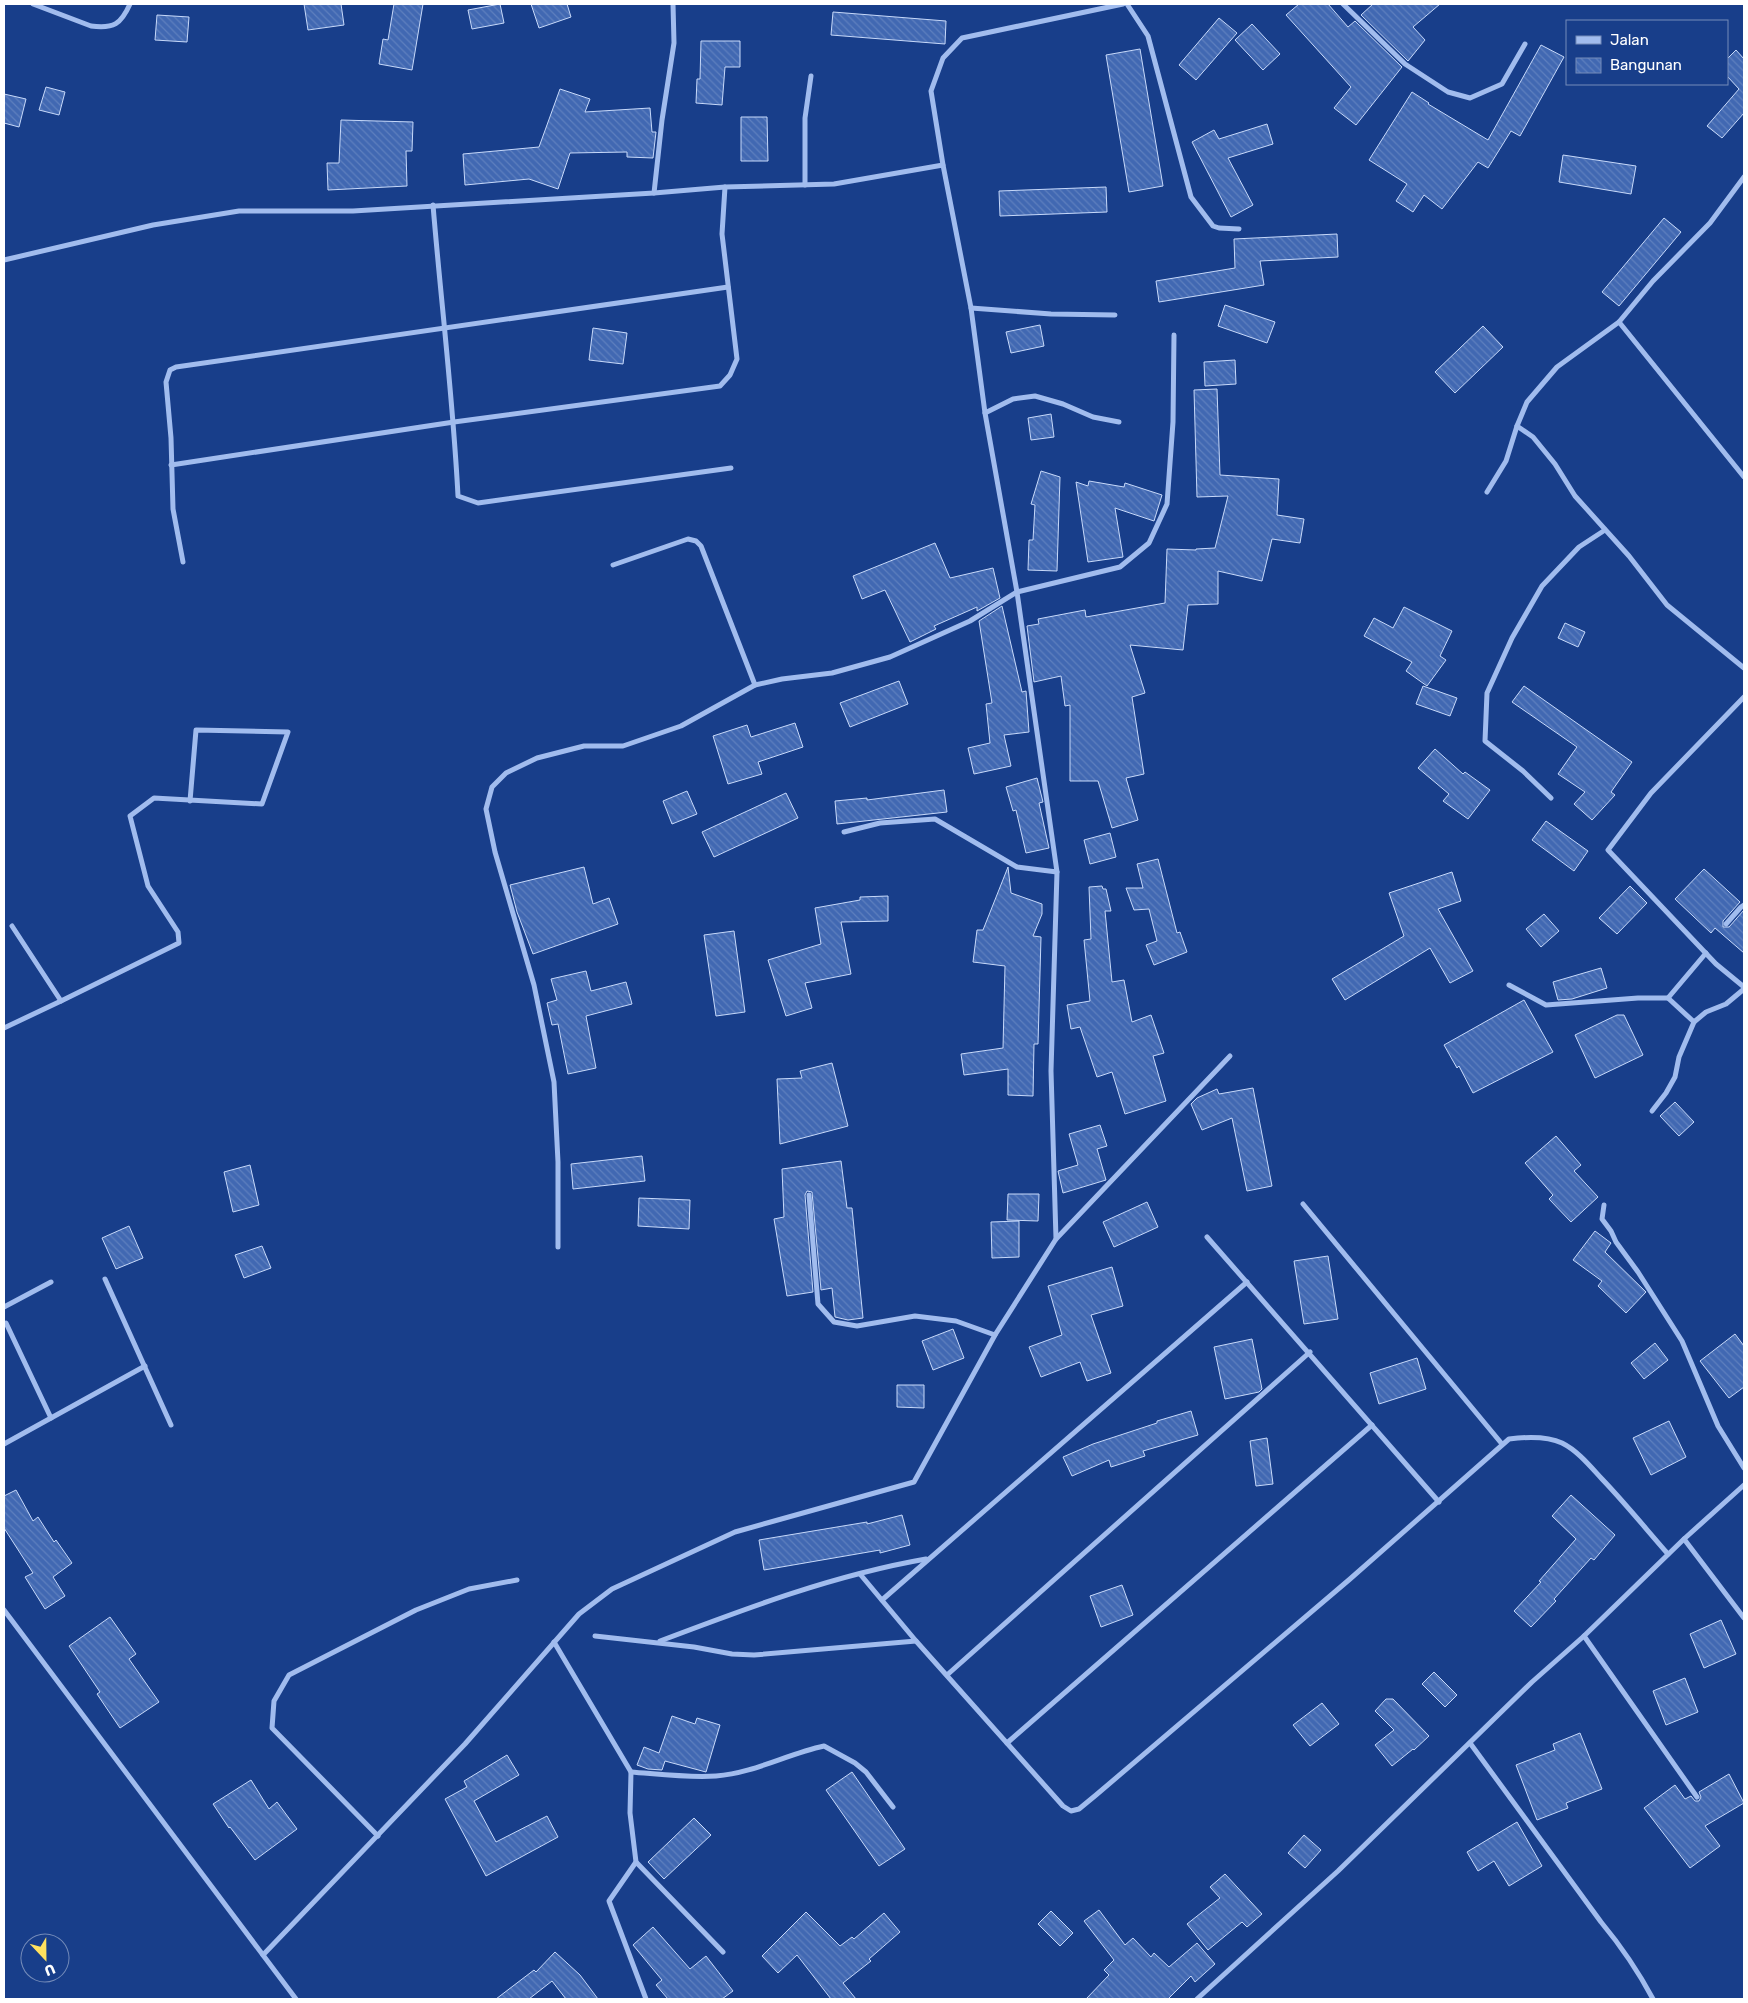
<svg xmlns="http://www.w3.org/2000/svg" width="1748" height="2003" viewBox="0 0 1748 2003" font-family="Rubik,sans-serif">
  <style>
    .building { fill: url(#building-back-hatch); stroke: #c7d9fa }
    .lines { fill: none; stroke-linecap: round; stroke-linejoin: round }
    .minor { stroke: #a1bcee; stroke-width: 5 }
  </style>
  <defs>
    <pattern id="building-back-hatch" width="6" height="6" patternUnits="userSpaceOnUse" patternTransform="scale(1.25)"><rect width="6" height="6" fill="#4168b2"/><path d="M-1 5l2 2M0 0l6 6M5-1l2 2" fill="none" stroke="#5e7fbe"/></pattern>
  </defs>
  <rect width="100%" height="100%" fill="#183e8a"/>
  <g class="building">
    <path d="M304,4H341L344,25L308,30Z"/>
    <path d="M394,4H423L412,70L379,64L383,39L388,40Z"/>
    <path d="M500,4L504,23L472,29L468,10Z"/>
    <path d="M531,4H567L571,17L539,28Z"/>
    <path d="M1299,4H1328L1348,27L1355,21L1402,67L1356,125L1334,108L1351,87L1286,15Z"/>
    <path d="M1373,4H1440L1413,27L1425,40L1408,61L1361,15Z"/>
    <path d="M833,12L946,21L945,44L831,35Z"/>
    <path d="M157,15L189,17L187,42L155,40Z"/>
    <path d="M1219,18L1237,33L1196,80L1179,65Z"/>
    <path d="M1252,24L1280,54L1263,70L1235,40Z"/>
    <path d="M701,41H740V67H725L722,105L696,103L697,79H700Z"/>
    <path d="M1541,45L1564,57L1520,136L1511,131L1488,168L1478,162L1442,209L1424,195L1413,212L1396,201L1407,184L1369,160L1412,92L1429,103L1428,104L1488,140Z"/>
    <path d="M1140,49L1163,186L1129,192L1106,55Z"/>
    <path d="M1736,50L1744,59V113L1722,138L1707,126L1739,89L1727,76V59Z"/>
    <path d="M46,87L65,92L59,115L39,110Z"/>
    <path d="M560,89L590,99L585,112L650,108L652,132H656L653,158L627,157V152L570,153L558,189L529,179L465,185L463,154L539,147Z"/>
    <path d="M4,94L26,99L19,127L4,123Z"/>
    <path d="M741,117H767L768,161H741Z"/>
    <path d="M341,120L413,122L412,151H406L407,186L328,190L327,163H339Z"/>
    <path d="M1267,124L1273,144L1228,158L1253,205L1231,217L1192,142L1214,130L1219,139Z"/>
    <path d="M1563,155L1636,166L1631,194L1559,182Z"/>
    <path d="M1106,187L1107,212L1000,216L999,191Z"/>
    <path d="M1664,218L1681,232L1619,306L1602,292Z"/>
    <path d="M1337,234L1338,257L1260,261L1264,285L1159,302L1156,281L1235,268L1234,239Z"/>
    <path d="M1225,305L1275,322L1267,343L1218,326Z"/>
    <path d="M1040,325L1044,346L1011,353L1006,332Z"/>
    <path d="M1483,326L1503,347L1455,393L1435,372Z"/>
    <path d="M593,328L627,333L623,364L589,360Z"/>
    <path d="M1235,360L1236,384L1205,386L1204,362Z"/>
    <path d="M1217,389L1220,475L1279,479L1277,515L1304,519L1300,543L1272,539L1262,581L1218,571V604L1188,605L1183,650L1130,645L1145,693L1132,697L1144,774L1126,778L1138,820L1112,828L1098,781H1070V705L1065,706L1061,676L1034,682L1027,626L1039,624L1038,619L1085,610L1086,617L1165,603L1167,549L1196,550V549L1215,548L1228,496L1197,497L1194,390Z"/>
    <path d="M1051,414L1054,437L1031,440L1028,418Z"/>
    <path d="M1041,471L1060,477L1057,571L1028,570L1029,540H1033L1035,505L1031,504Z"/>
    <path d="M1089,481L1124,487L1125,483L1162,495L1154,521L1115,508L1123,557L1088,562L1076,482L1088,486Z"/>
    <path d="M935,543L950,578L993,568L1000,598L977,611V607L934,626L936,629L910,642L885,590L862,599L853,576Z"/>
    <path d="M1002,606L1022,692L1026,691L1029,732L1004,735L1011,766L974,774L968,748L990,743L986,704L992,703L979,621Z"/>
    <path d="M1404,607L1452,631L1440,656L1446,660L1427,686L1406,671L1412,662L1364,636L1374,618L1393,628Z"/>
    <path d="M1565,623L1585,632L1578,647L1558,638Z"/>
    <path d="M899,681L908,704L850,727L840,703Z"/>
    <path d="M1423,686L1457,698L1450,716L1416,704Z"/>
    <path d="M1524,686L1632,762L1611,792L1615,795L1592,820L1574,804L1585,792L1558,774L1577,747L1512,702Z"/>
    <path d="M795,723L803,747L758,762L762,774L728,784L713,736L747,725L751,737Z"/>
    <path d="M1435,749L1463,774L1465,772L1490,790L1468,819L1443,801L1449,794L1418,768Z"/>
    <path d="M1037,778L1043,802L1039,803L1049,848L1026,853L1016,810L1013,811L1006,787Z"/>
    <path d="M944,790L947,812L837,824L835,801L867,798V800Z"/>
    <path d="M687,791L697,814L672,824L663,801Z"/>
    <path d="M786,793L798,818L714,857L702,832Z"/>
    <path d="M1546,821L1588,851L1574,871L1532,840Z"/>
    <path d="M1110,833L1116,857L1090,864L1084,840Z"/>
    <path d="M1158,859L1177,933L1180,932L1187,952L1154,965L1146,945L1157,941L1149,909L1134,910L1126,888H1143L1137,864Z"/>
    <path d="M584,867L593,904L609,898L618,924L533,954L517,912L510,885Z"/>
    <path d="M1008,867L1011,893L1042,904V914L1033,936L1041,937L1038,1044H1034L1033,1096L1008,1095V1069L964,1075L961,1054L1003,1048L1005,966L973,962L977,930H983Z"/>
    <path d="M1704,869L1740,902L1723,921V927H1729L1744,910V953L1715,928L1711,933L1675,899Z"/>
    <path d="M1452,872L1461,901L1438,909L1473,971L1450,983L1430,948L1345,1000L1332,979L1404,936L1389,893Z"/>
    <path d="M1102,886L1103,889H1106L1111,911H1105L1112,982L1124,980L1132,1022L1151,1015L1164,1053L1153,1056L1166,1101L1125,1114L1112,1072L1097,1077L1080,1027L1071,1029L1067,1005L1090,1001L1084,940L1091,939L1089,887Z"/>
    <path d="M1630,886L1647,903L1617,934L1599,918Z"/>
    <path d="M888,896V921L841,922L851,974L805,983L812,1008L786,1016L768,960L821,944L815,908L860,900V897Z"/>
    <path d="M1544,914L1559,931L1541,947L1526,929Z"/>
    <path d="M734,931L745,1012L716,1016L704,935Z"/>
    <path d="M1601,968L1607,988L1572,999L1558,1000L1553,982Z"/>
    <path d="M586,971L591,991L626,982L632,1004L586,1016L596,1068L568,1074L558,1024L552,1025L547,1003L557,1000L551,979Z"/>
    <path d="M1524,1000L1553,1052L1473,1093L1459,1066L1457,1068L1444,1045Z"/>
    <path d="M1617,1015H1624L1643,1055L1595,1078L1575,1035Z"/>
    <path d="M832,1063L848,1126L780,1144L777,1079L802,1078L800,1071Z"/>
    <path d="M1253,1088L1272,1186L1247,1191L1232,1118L1202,1130L1191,1104L1197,1098L1217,1089L1219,1094Z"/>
    <path d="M1675,1102L1694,1122L1679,1136L1660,1116Z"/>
    <path d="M1100,1125L1107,1146L1097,1149L1106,1180L1063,1193L1058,1171L1078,1165L1069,1134Z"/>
    <path d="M1556,1136L1581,1165L1574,1171L1598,1197L1571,1222L1549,1199L1553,1195L1525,1163Z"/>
    <path d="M642,1156L645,1181L573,1189L571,1164Z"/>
    <path d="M841,1161L847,1208H852L863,1318L848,1320L835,1317L832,1288L821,1290L812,1192L807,1191L805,1195L813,1292L787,1296L774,1219L784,1217L782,1169Z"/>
    <path d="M250,1165L259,1205L233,1212L224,1172Z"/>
    <path d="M1008,1194H1039L1038,1221L1007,1220Z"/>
    <path d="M639,1198L690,1200L689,1229L638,1226Z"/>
    <path d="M1147,1202L1158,1227L1114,1247L1103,1222Z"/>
    <path d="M1019,1221V1257L992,1258L991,1222Z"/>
    <path d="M129,1226L143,1258L116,1269L102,1238Z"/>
    <path d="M1595,1231L1611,1243L1605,1252L1646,1292L1626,1313L1598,1286L1602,1281L1573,1260Z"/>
    <path d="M262,1246L271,1268L244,1278L235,1255Z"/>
    <path d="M1328,1256L1338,1319L1304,1324L1294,1261Z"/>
    <path d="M1112,1267L1123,1306L1091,1315L1111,1373L1087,1381L1080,1362L1041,1377L1029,1347L1062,1335L1048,1286Z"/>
    <path d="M953,1329L964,1358L933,1370L922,1341Z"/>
    <path d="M1735,1334L1744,1346V1387L1729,1398L1700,1361Z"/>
    <path d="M1252,1339L1262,1389L1259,1392L1225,1399L1214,1347Z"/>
    <path d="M1655,1343L1668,1360L1644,1379L1631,1363Z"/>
    <path d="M1417,1358L1426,1389L1379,1404L1370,1373Z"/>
    <path d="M897,1385H924V1408L897,1407Z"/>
    <path d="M1191,1411L1198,1435L1143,1451L1145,1456L1111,1467L1109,1460L1072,1476L1063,1457L1093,1444L1157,1423V1421Z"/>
    <path d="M1669,1421L1686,1457L1651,1475L1633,1438Z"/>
    <path d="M1267,1438L1273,1484L1256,1486L1250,1441Z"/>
    <path d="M16,1490L33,1521L38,1517L54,1542L56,1540L72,1563L53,1577L65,1596L45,1609L25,1577L33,1573L4,1528V1496Z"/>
    <path d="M1571,1495L1615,1535L1594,1560L1591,1558L1554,1599L1556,1601L1531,1627L1514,1611L1541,1582L1539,1581L1576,1539L1552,1516Z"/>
    <path d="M902,1515L910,1545L880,1553V1550L764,1570L759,1540L867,1522V1524Z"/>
    <path d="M1122,1585L1133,1615L1101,1627L1090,1596Z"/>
    <path d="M110,1617L136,1654L129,1659L159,1702L120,1728L97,1694L100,1692L69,1646Z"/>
    <path d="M1721,1620L1736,1654L1704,1668L1690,1634Z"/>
    <path d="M1434,1672L1457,1695L1445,1707L1422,1684Z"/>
    <path d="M1685,1678L1698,1712L1666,1725L1653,1691Z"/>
    <path d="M1386,1699H1393L1429,1736L1414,1750L1413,1749L1392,1766L1375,1745L1394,1730L1375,1711Z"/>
    <path d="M1322,1703L1339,1724L1310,1746L1293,1725Z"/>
    <path d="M672,1716L695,1724L697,1718L720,1725L706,1772L665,1761L662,1770L648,1769L637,1765L644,1747L659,1753Z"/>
    <path d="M1580,1733L1602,1789L1566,1803L1568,1808L1537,1820L1516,1765L1555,1750L1553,1744Z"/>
    <path d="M507,1755L519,1775L474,1801L496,1842L547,1816L558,1837L486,1876L445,1799L467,1787L464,1781Z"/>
    <path d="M852,1772L905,1849L879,1866L826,1790Z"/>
    <path d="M1729,1774L1744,1803L1705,1826L1720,1846L1690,1868L1644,1808L1675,1785L1685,1799L1691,1796L1695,1801H1699L1701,1797L1699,1792Z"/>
    <path d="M251,1780L269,1809L277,1802L297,1829L255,1860L230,1827L229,1828L213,1804Z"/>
    <path d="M694,1818L711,1835L664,1879L648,1862Z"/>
    <path d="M1517,1822L1542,1866L1509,1886L1494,1861L1478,1871L1467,1852Z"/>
    <path d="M1304,1835L1321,1850L1305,1868L1288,1853Z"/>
    <path d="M1225,1874L1262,1914L1247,1927L1242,1922L1208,1950L1187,1924L1220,1898L1210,1887Z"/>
    <path d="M1099,1910L1125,1945L1133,1938L1151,1957L1154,1953L1169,1967L1197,1943L1215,1964L1195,1982L1191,1976L1168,1999H1086L1109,1975L1104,1970L1114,1960L1084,1921Z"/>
    <path d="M1051,1911L1073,1933L1060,1946L1038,1924Z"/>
    <path d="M806,1912L840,1946L852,1937L854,1939L884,1913L900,1932L869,1959L871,1961L843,1983L856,1999H831L797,1955L778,1973L762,1956Z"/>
    <path d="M653,1927L690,1969L706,1956L733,1991L722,1999H668L656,1985L662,1980L633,1945Z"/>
    <path d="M555,1952L580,1975L598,1999H566L552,1981L529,1999H496L534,1970L536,1972Z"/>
  </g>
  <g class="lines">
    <g class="minor">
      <path d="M33,4L91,26C114,29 121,24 130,4"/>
      <path d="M1127,4L1148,36L1191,197L1213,226L1219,228L1239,229"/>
      <path d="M1343,4L1405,64L1448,92L1470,98L1502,84L1525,44"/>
      <path d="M805,185V118L811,76"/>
      <path d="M654,193L662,120L674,43L673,4"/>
      <path d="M433,205C441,302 453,398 458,496L478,503L731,468"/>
      <path d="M4,260L153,225L239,211H353L654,193L725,187L834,184L943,165"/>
      <path d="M971,308L1051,314L1115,315"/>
      <path d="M1619,322L1744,477"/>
      <path d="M985,413L1013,399L1035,396L1063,404L1093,417L1119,422"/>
      <path d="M1517,426L1533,437L1555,464L1575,496L1629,556L1667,605L1744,668"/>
      <path d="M171,465L454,422L720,386L730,375L737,359L722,234L725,187"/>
      <path d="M1487,492L1506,461L1517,426L1527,402L1557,367L1619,322L1653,281L1710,223L1744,177"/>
      <path d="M183,562L173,509L171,438L166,382L170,370L176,367L728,287"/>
      <path d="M613,565L688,539L696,541L701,546L755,685"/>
      <path d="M1744,697L1651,793L1608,850L1716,964L1744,987"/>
      <path d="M1551,798L1523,771L1485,741L1487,693L1512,638L1542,586L1579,547L1605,530"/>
      <path d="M844,832L880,823L935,819L1017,867L1057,872"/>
      <path d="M1726,924L1741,907L1744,905"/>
      <path d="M1509,985L1546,1005L1638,998H1668L1694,1022L1706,1012L1726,1004L1744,989"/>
      <path d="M1668,998L1706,953"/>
      <path d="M61,1001L179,943L178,932L148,886L130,816L154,798L262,804L288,732L196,730L190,801"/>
      <path d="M4,1028L61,1001L12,926"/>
      <path d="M1652,1111L1666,1093L1675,1077L1679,1057L1694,1022"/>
      <path d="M809,1195L818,1304L834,1322L857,1326L915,1316L956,1321L995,1335"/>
      <path d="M1303,1204L1502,1444"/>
      <path d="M1604,1205L1602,1219L1611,1231L1616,1242L1638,1272L1682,1341L1718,1426L1744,1468"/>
      <path d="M1207,1237L1439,1502"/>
      <path d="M1056,1239L1230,1056"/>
      <path d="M558,1247V1162L554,1082L534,985L495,852L486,809L492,787L506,773L537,758L584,746H623L681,726L755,685L782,679L832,673L890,657L970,621L1017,592L1120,567L1149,543L1167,504L1173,422L1174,335"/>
      <path d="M105,1279L171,1425"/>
      <path d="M4,1307L51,1282"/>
      <path d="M6,1323L51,1418"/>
      <path d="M4,1444L145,1366"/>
      <path d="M1684,1539L1744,1618"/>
      <path d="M860,1574L916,1641L1063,1806L1071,1811L1079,1809L1096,1795L1350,1579L1509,1439C1525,1437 1547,1436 1562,1443C1578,1451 1590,1466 1602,1479C1625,1503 1646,1529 1668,1554"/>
      <path d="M882,1600L1247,1282"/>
      <path d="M4,1610L296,1999"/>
      <path d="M595,1636L694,1647L732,1654L754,1655L916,1641"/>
      <path d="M1584,1636L1697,1797"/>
      <path d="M660,1641C747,1608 834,1575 926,1559"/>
      <path d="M554,1642L631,1772L630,1813L636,1862L723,1952"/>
      <path d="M947,1675L1310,1352"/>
      <path d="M1007,1743L1372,1425"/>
      <path d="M1470,1743L1601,1922C1621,1946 1638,1971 1653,1999"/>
      <path d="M631,1772C658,1774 688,1778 716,1776C754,1773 787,1754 824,1746L855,1763L866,1772L893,1807"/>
      <path d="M378,1836L272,1728L274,1701L289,1675L416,1610L469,1589L517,1580"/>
      <path d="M636,1862L609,1901L646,1999"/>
      <path d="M263,1955L465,1744L579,1614L612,1589L735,1532L914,1482L995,1335L1056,1239L1051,1071L1057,872L1017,592L985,413L971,308L943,165L931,91L943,58L962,38L1123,4"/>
      <path d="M1197,1999L1338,1871L1532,1682L1584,1636L1684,1539L1744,1485"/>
    </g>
  </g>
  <rect width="1748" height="2003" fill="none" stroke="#ffffff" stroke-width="10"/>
  <rect x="1566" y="20" width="162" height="65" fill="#183e8a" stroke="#748bb9"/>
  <rect x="1576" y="36" width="25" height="8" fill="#a1bcee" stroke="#748bb9"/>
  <text x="1610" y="45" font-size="15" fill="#ffffff">Jalan</text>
  <rect x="1576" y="58" width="25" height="15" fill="url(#building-back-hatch)" stroke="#748bb9"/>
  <text x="1610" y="70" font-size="15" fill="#ffffff">Bangunan</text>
  <g transform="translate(45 1958) rotate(158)"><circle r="24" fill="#183e8a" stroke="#748bb9"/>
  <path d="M0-4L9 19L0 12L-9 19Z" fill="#ffe15e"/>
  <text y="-8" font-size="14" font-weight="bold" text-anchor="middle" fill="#ffffff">U</text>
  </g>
</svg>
